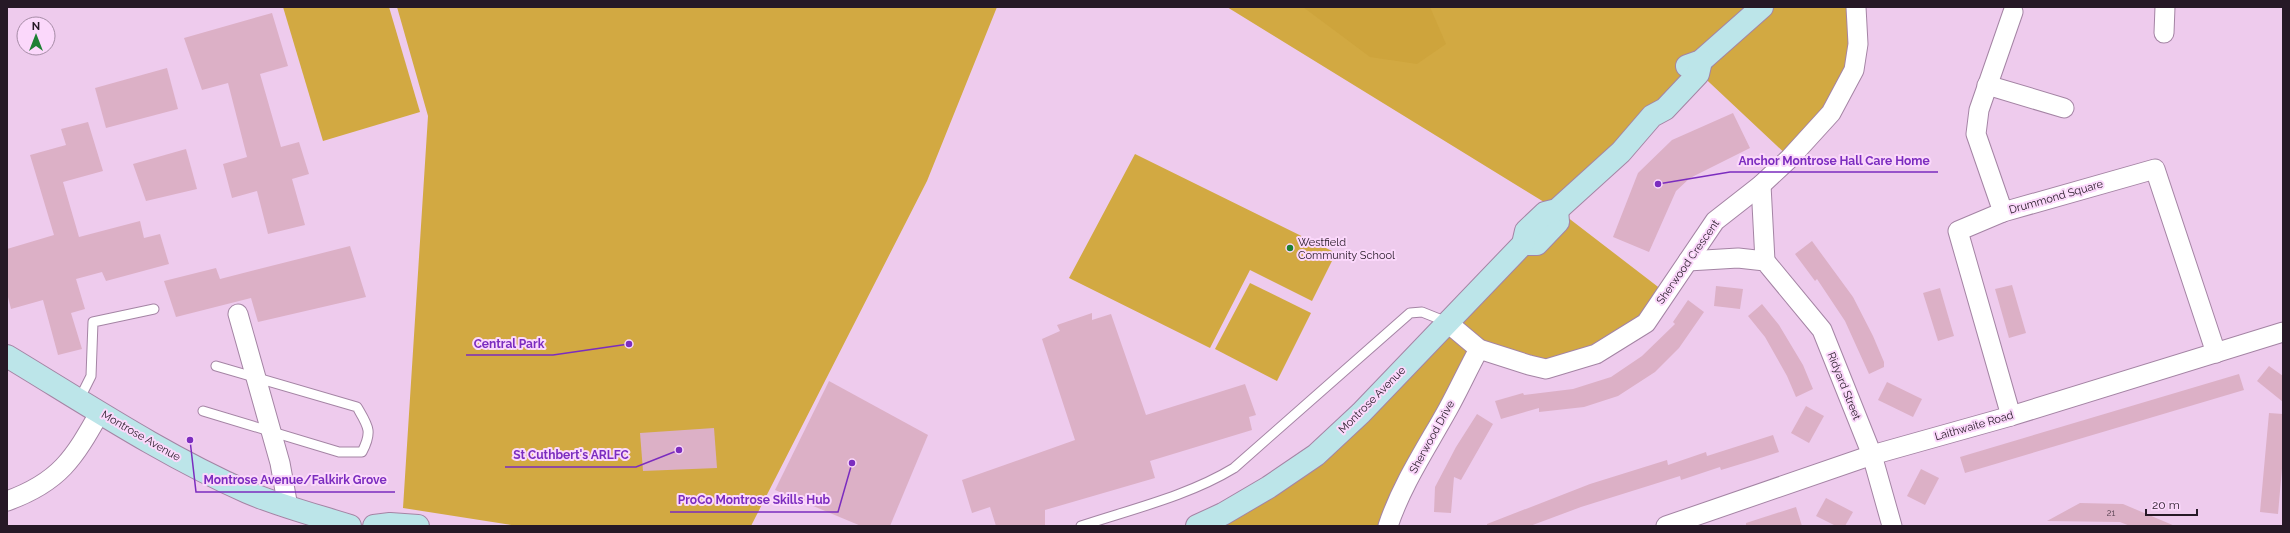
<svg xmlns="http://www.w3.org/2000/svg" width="2290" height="533" viewBox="0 0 2290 533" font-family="Raleway,sans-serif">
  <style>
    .green { fill: #d2a942 }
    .forest { fill: #cea43c }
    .building { fill: #dcb0c6 }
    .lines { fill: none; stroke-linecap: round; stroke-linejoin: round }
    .lane-casing { stroke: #a484a4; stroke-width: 11 }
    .street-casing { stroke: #a484a4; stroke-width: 21 }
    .secondary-casing { stroke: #a484a4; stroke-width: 24 }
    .lane { stroke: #fff; stroke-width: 9 }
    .street { stroke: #fff; stroke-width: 19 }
    .secondary { stroke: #bce5e9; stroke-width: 22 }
    .poi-dot { fill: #1d8033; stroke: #fbd8fb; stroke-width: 1.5 }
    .labels { text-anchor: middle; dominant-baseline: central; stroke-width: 4; stroke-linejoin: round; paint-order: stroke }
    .number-label { font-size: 9px; fill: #543f4e }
    .street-label { font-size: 11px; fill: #261926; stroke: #fbd8fb }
    .poi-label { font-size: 11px; fill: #261926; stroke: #fbd8fb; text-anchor: start }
    .leader { fill: none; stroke: #7b2cbf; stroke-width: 1.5 }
    .callout-dot { fill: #7b2cbf; stroke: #fbd8fb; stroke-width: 1.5 }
    .callout-label { font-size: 12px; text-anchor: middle; font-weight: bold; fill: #7b2cbf; stroke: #fbd8fb; stroke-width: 4; stroke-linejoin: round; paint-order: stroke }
  </style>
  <rect width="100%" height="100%" fill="#eecbed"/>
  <g class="green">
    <path d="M283,7H389L420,112L323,141Z"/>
    <path d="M397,7H997L927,181L751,526H518L403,508L428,116Z"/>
    <path d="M1227,7H1852L1854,70L1790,158L1694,68L1558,210L1666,293L1612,344L1529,365L1479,349L1424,448L1397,526H1192L1316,455L1557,210Z"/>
    <path d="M1135,154L1336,253L1312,301L1250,270L1210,348L1069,278Z"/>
    <path d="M1250,283L1311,313L1277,381L1215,349Z"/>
  </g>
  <path class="forest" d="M1303,7H1430L1446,44L1417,64L1370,57Z"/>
  <g class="building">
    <path d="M272,13L288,66L260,74L281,147L299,142L309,174L292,179L305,225L268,234L257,191L232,198L223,164L247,157L228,83L202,90L184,38Z"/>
    <path d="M167,68L178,109L106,128L95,88Z"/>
    <path d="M1733,113L1750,148L1690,178L1676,191L1649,252L1613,237L1638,173L1672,140Z"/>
    <path d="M88,122L103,171L63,182L79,237L140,221L144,238L160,234L169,264L106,281L102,272L76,279L85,309L71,313L82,349L58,355L43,300L11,309L7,293V249L54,235L30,155L66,145L61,129Z"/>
    <path d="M186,149L197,189L146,201L133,164Z"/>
    <path d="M1812,241L1853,297L1873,336L1884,362V367L1869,374L1845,321L1817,279L1815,281L1795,254Z"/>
    <path d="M350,246L366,297L258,322L251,298L176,317L164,281L216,268L220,279Z"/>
    <path d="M2012,285L2026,333L2009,338L1995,289Z"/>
    <path d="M1716,286L1743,289L1740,309L1714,306Z"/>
    <path d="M1940,288L1954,336L1938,341L1923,293Z"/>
    <path d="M1688,300L1704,312L1679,348L1655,372L1618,396L1584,407L1539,412V408L1501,419L1495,401L1523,393L1524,395L1573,389L1611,377L1642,356L1675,324L1673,322Z"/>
    <path d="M1762,304L1779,325L1803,365L1813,389L1796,397L1787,376L1765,337L1748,316Z"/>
    <path d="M1092,313V320L1111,314L1146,415L1245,384L1256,415L1249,417L1252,430L1150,461L1155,478L1045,510V526H996L990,507L972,513L962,480L1075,440L1042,339L1060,331L1057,325Z"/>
    <path d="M2269,366L2283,376V402L2257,381Z"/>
    <path d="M2239,374L2244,390L1965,473L1960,457Z"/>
    <path d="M829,381L928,435L890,526H861L775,490Z"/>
    <path d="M1887,382L1922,399L1913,417L1878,400Z"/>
    <path d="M1806,406L1824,416L1809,443L1791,433Z"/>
    <path d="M2269,413L2283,414V457L2278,514L2260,512Z"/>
    <path d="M1477,414L1493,424L1461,480L1454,477L1451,513L1434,512L1435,487L1456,447Z"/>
    <path d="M714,428L717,468L643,471L640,433Z"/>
    <path d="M1773,435L1779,452L1754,460L1721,470L1720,467L1681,480L1680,476L1581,507L1530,526H1487V524L1590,484L1667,460L1668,465L1706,452L1707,456Z"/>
    <path d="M1921,469L1939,478L1925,505L1907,496Z"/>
    <path d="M1826,498L1853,512L1845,526H1836L1816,516Z"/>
    <path d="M2080,503L2123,504L2175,526H2130L2120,522L2047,521Z"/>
    <path d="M1796,507L1802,526H1746V523Z"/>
  </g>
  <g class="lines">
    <g class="lane-casing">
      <g id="lane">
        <path d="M79,400L91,376L93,322L154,309"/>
        <path d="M203,411L339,452H362C373,431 368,426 357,407L216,366"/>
        <path d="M1081,526C1132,509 1188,496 1234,468L1410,313L1422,312L1447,322"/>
      </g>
    </g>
    <g class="street-casing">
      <g id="street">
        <path d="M2164,33L2165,7"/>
        <path d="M1987,85L2064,108"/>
        <path d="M1761,185L1765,261"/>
        <path d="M2003,212L1976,134L1979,110L2013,12"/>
        <path d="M1688,261L1738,258L1765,261L1822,330L1872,455L1892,526"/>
        <path d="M238,314L280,463L288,507"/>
        <path d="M1448,323L1479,349L1529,365L1546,369L1596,354L1646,323L1715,221L1761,185L1790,158L1831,113L1854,70L1858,44L1856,7"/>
        <path d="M2011,416L1958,231L2003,212L2155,169L2216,353"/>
        <path d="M7,501C60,482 74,458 100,412"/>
        <path d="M1388,526C1402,484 1427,447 1448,409C1459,389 1468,369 1479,349"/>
        <path d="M1666,526L1872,455L2011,416L2283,332"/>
      </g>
    </g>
    <g class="secondary-casing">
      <g id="secondary">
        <path d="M1687,66L1701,61L1762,7"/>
        <path d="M1523,244H1537L1558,222L1557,210"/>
        <path d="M7,356C85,403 163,455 247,492C280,506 315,515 350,526"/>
        <path d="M374,526L390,524L418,526"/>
        <path d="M1197,526L1223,514L1269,487L1316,455L1361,413L1523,244L1526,231L1545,213L1557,210L1621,152L1652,116L1665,109L1698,74L1701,61"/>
      </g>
    </g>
    <use href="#lane" class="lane"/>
    <use href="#street" class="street"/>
    <use href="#secondary" class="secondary"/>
  </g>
  <circle class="poi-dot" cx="1290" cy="248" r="4"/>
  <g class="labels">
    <g class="number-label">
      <text x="2111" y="513">21</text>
    </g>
    <g class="street-label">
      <text transform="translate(2056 197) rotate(-16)">Drummond Square</text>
      <text transform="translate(1688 262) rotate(-55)">Sherwood Crescent</text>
      <text transform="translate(1844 386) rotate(68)">Ridyard Street</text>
      <text transform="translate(1372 400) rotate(-45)">Montrose Avenue</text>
      <text transform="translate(1974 426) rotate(-16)">Laithwaite Road</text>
      <text transform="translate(141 436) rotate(30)">Montrose Avenue</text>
      <text transform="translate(1432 437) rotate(-61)">Sherwood Drive</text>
    </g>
    <g class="poi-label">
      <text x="1298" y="242">Westfield<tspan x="1298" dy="13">Community School</tspan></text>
    </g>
  </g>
  <path class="leader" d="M1658 184L1730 172H1938M629 344L553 355H466M679 450L636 467H505M190 440L196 492H395M852 463L838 512H670"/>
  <g class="callout-dot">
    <circle cx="1658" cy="184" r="4"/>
    <circle cx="629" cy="344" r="4"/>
    <circle cx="679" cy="450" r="4"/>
    <circle cx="190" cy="440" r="4"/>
    <circle cx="852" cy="463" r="4"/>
  </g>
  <g class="callout-label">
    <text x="1834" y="165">Anchor Montrose Hall Care Home</text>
    <text x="509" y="348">Central Park</text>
    <text x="571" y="459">St Cuthbert's ARLFC</text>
    <text x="295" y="484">Montrose Avenue/Falkirk Grove</text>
    <text x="754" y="504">ProCo Montrose Skills Hub</text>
  </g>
  <rect width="2290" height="533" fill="none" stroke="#261926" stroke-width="16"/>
  <g transform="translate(36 36)"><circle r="19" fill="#fbd8fb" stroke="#a68ca6"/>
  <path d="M0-3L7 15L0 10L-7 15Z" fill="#1d8033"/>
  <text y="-6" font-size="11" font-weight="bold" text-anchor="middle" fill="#261926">N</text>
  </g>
  <path d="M2146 509v6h51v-6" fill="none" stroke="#261926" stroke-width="2"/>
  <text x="2152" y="509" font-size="12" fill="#261926" stroke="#fbd8fb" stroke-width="3" paint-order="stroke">20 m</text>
</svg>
